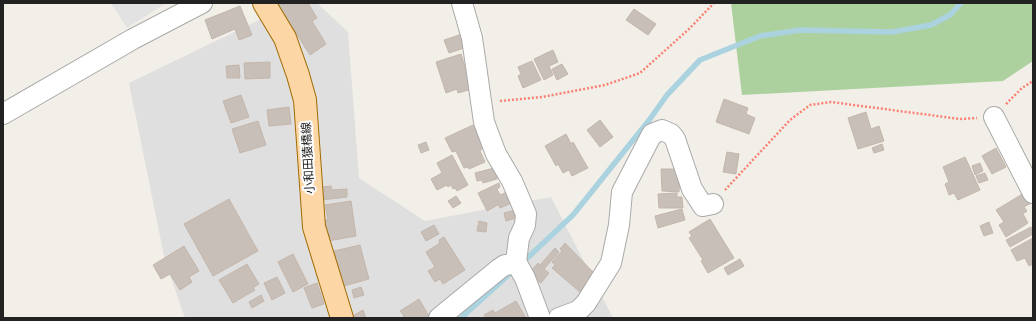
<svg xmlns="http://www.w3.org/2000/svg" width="1036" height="321" viewBox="0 0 1036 321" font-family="'Alegreya Sans','Noto Sans JP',sans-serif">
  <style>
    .residential { fill: #e0dfdf }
    .forest { fill: #add19e }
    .parking { fill: #e2e2e2 }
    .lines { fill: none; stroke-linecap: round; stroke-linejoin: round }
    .stream { stroke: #aad3df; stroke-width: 5.5 }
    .building { fill: #c7bfb8; stroke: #c4b6ab }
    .minor-casing { stroke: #a9a9a9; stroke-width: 22 }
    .major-casing { stroke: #a06b00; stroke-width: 24 }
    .path { stroke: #fa8072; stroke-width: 2.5; stroke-dasharray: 2 2; stroke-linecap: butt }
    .minor { stroke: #fff; stroke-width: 20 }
    .major { stroke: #fcd6a4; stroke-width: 22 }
    .labels { text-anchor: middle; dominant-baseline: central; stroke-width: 4; stroke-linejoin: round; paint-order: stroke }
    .street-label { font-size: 12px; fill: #222; stroke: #fff }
  </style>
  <rect width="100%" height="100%" fill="#f2efe9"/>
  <path class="residential" d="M294,3H317L348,32L359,178L425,221L551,197L613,318H185L165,261L129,83Z"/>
  <path class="forest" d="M731,3H1033V61L1003,81L742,95Z"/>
  <path class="parking" d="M111,3H166L127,28Z"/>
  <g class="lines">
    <g class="stream">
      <path d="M522,263L573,215L650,119L667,95L700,60L760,36L800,30L892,32L931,25L950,15L961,3"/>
      <path d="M461,318L515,269"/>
    </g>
  </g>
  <g class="building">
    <path d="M277,3H308L317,18L312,21L326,44L310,55Z"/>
    <path d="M240,6L252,35L239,40L235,29L212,39L205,20Z"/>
    <path d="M634,9L656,24L648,35L626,20Z"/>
    <path d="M462,34L467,47L449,53L444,40Z"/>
    <path d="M553,50L558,62L549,66L553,75L544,80L534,59Z"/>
    <path d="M461,54L472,89L458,93L457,89L446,93L436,62Z"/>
    <path d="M532,61L541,80L523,88L518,76L521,74L518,67Z"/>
    <path d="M270,62V78L245,79L244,63Z"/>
    <path d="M562,64L568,74L557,80L552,69Z"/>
    <path d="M239,65L240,78H227L226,66Z"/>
    <path d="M241,95L249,117L231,123L223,101Z"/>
    <path d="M724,99L748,108L746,114L755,118L749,134L716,122Z"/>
    <path d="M289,107L291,124L269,126L267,110Z"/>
    <path d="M866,112L871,129L879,126L884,141L858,149L848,118Z"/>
    <path d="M600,120L613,137L600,147L587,130Z"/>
    <path d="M258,121L266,145L240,153L232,129Z"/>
    <path d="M473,125L483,147L480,151L485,162L469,169L468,167L464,168L456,151L452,152L445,138Z"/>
    <path d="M566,134L571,144L573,142L588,168L572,176L569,170L563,173L558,164L556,166L545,146Z"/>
    <path d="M426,142L429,150L421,153L418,145Z"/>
    <path d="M882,144L884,150L874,153L872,148Z"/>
    <path d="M996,148L1006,167L992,174L982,156Z"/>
    <path d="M727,152L739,154L736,174L723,172Z"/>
    <path d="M452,155L468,185L457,191L455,188L453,189L451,185L448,187L447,185L437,190L431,179L442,173L437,163Z"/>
    <path d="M965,157L980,190L958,200L954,193L949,195L945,184L949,182L943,167Z"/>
    <path d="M980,163L983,171L975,175L972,166Z"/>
    <path d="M494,168L497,179L483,183L482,180L477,181L475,173Z"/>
    <path d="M661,169H680L679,192L662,191Z"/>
    <path d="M985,173L988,180L979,183L976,176Z"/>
    <path d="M499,183L500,187L497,189L500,195L507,192L512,203L500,208L498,205L487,211L478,193Z"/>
    <path d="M331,186L332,190L347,189V197L322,200L321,187Z"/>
    <path d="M677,193V197H682L683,208H659L658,194Z"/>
    <path d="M1024,193L1031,203L1024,207L1027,211L1023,214L1028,223L1006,237L999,225L1004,222L996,210Z"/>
    <path d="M456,196L461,203L453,208L448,201Z"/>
    <path d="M229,199L258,251L213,276L184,224Z"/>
    <path d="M351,201L356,236L328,241L325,220H328L325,205Z"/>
    <path d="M682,209L685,220L658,228L655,216Z"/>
    <path d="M515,210L517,218L506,221L504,213Z"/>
    <path d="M710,219L734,258L708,273L701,261L703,260L689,238L692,236L689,232Z"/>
    <path d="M479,221L487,223L486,232L477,231Z"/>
    <path d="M989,222L993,233L984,236L980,226Z"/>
    <path d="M434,225L439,234L426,241L421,232Z"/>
    <path d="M1031,227L1033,234L1010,247L1006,240Z"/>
    <path d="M444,237L465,270L443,284L440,279L435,282L428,271L435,267L426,252L440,243L439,240Z"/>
    <path d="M1033,238V264L1029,266L1025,258L1017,261L1011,250Z"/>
    <path d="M565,243L595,274L580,292L552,268L555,265L552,262L562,251L560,249Z"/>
    <path d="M360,245L369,279L340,287L334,263L337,262L334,251Z"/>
    <path d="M184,246L199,271L189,277L192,282L180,290L170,274L161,279L153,265Z"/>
    <path d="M555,248L559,252L544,269L549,273L541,283L529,273L538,263L540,265Z"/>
    <path d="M293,254L308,284L293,292L278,262Z"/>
    <path d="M740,259L744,266L728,275L724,268Z"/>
    <path d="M247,264L259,284L253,288L255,290L233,303L219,280Z"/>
    <path d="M277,277L285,293L272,300L264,283Z"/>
    <path d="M317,283L324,304L312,308L304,288Z"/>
    <path d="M361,287L364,295L354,298L352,290Z"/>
    <path d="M261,295L264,301L252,308L249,302Z"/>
    <path d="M419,299L430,318H402L404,316L400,311Z"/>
    <path d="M516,301L526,318H486L484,315L493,310L495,313Z"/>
    <path d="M363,310L366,318H351V317Z"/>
  </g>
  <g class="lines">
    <g class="minor-casing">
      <g id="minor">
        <path d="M462,3L472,38L484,122L496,154L512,181L526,214L525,225L519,238L516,262L525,278L540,318"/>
        <path d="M3,114L133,39L202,3"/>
        <path d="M994,117L1033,193"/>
        <path d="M439,318L499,269L505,265L517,263"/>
        <path d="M559,318L578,311L586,303L611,263L619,225L622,192L652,134L662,130L671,134L675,139L692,189L703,206L713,204"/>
      </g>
    </g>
    <g class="major-casing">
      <path id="major" d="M264,3L285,38L298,75L305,100L314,227L342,318"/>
    </g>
    <g class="path">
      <path d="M500,101L542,97L605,85L640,73L689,29L714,3"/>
      <path d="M1006,104L1022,88L1033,81"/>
      <path d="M725,190L790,120L810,105L831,102L960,119L977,118"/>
    </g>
    <use href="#minor" class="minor"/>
    <use href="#major" class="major"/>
  </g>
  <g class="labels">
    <g class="street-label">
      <text transform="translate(308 158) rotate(-93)">小和田猿橋線</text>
    </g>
  </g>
  <rect width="1036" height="321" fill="none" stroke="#222222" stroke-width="8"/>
</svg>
